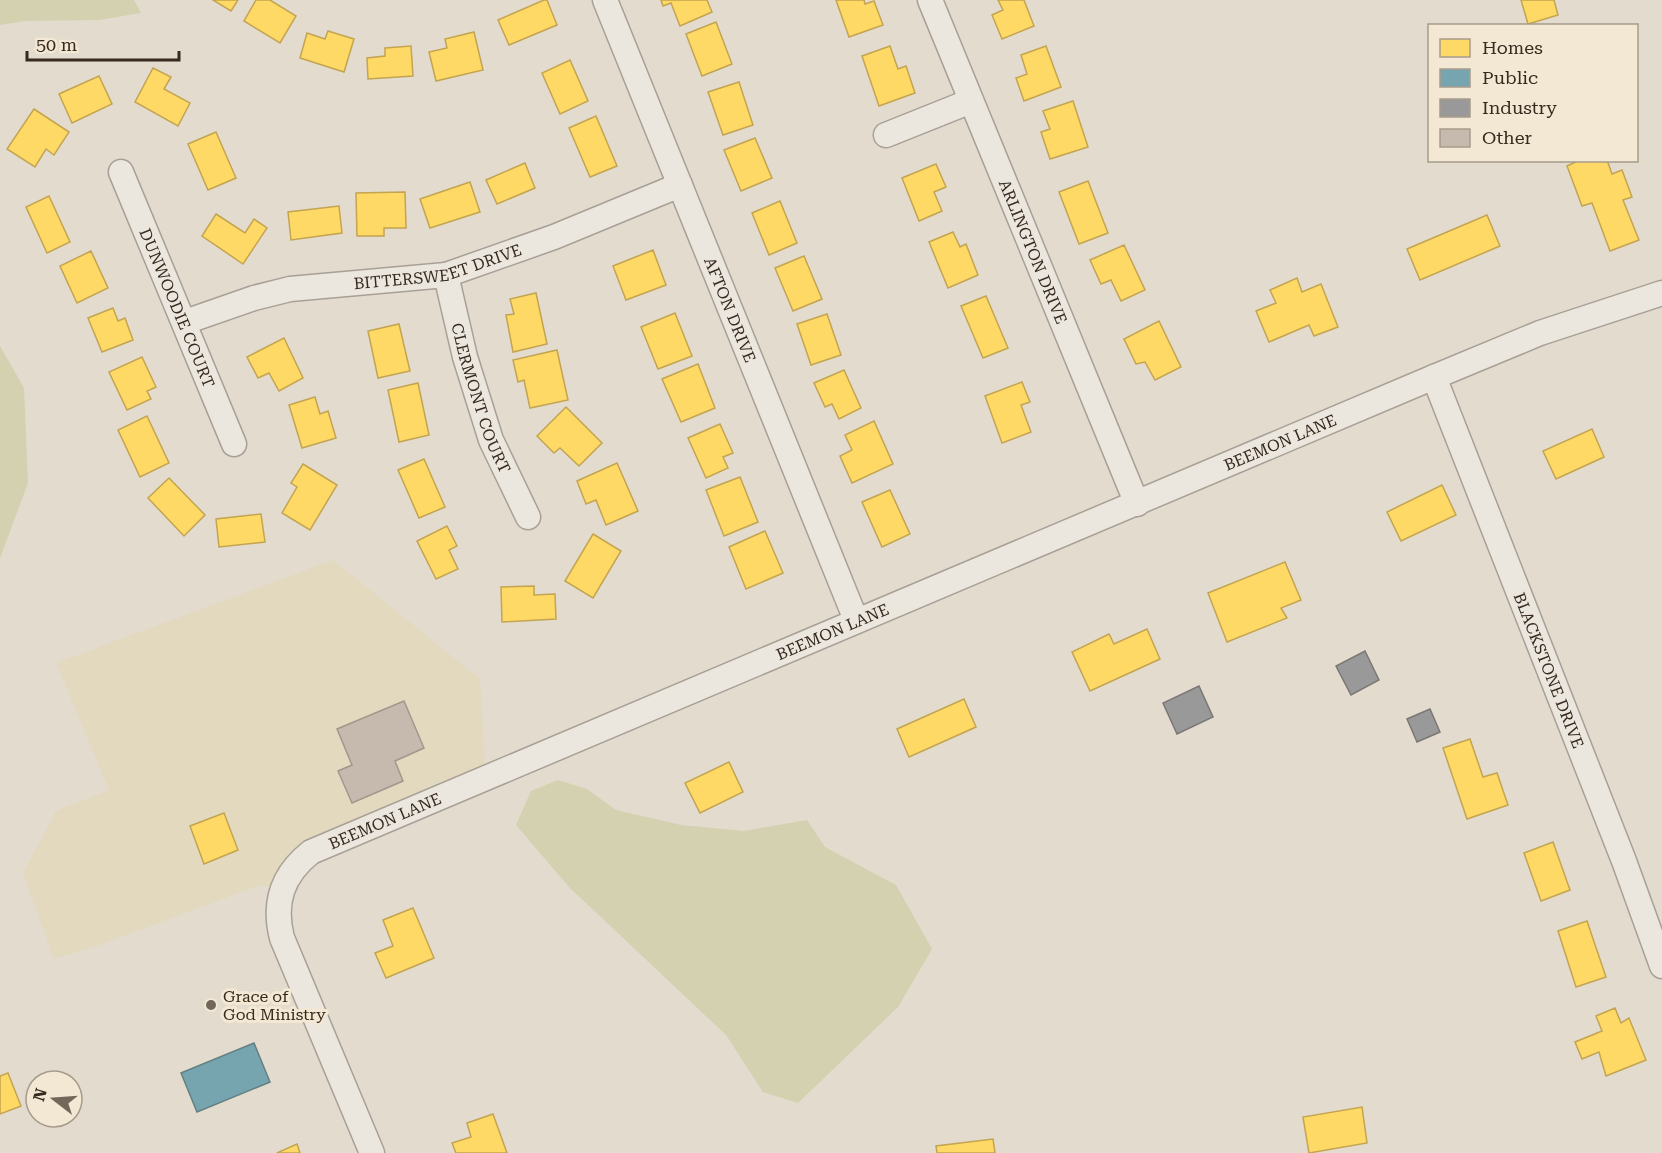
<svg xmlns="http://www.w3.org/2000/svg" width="1662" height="1153" viewBox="0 0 1662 1153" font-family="'Roboto Serif',serif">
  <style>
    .farmland { fill: #e2d9be }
    .green { fill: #d3d1b0 }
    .homes { fill: #ffd966; stroke: #c3a450; stroke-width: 1.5 }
    .public { fill: #76a5af; stroke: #638084; stroke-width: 1.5 }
    .industry { fill: #999; stroke: #7b7774; stroke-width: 1.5 }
    .building { fill: #c6b9ae; stroke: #a3978c; stroke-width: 1.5 }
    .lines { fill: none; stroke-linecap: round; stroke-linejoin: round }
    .minor-casing { stroke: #a8a096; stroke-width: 27 }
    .minor { stroke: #ebe6de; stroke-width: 24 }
    .poi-dot { fill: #73675b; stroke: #f3e8d3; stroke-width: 2 }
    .labels { text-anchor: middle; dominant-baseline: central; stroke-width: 6; stroke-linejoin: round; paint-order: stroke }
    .street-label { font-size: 16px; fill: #36291e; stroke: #f3e8d3 }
    .poi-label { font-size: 16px; fill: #36291e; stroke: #f3e8d3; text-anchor: start }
  </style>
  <rect width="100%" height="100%" fill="#e3dbcd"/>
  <path class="farmland" d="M333,560L480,679L486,777L324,845L281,888L260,885L94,947L54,959L23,873L56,811L109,790L56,663Z"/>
  <g class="green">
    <path d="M0,0H134L141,13L99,20L26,21L0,25Z"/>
    <path d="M0,346L24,388L28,483L0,558Z"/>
    <path d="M558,780L587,789L616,810L681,825L743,831L807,820L825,847L896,885L932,949L898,1007L798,1103L763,1092L726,1035L569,887L516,825L531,791Z"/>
  </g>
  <g class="homes">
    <path d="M213,0H238L231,11Z"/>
    <path d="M256,0H270L296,16L280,43L244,21Z"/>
    <path d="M544,0H547L557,25L509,45L498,20Z"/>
    <path d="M661,0H707L712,12L680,26L671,3L663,6Z"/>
    <path d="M836,0H864L865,4L874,1L883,25L849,37Z"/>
    <path d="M998,0H1024L1034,26L1002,39L992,15L1003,10Z"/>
    <path d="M1521,0H1554L1558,15L1528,24Z"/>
    <path d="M716,22L732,64L702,76L686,34Z"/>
    <path d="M328,31L354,39L344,72L300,58L307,33L325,39Z"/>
    <path d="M474,32L483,70L436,81L429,52L447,48L445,39Z"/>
    <path d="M411,46L413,76L368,79L367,58L385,56V48Z"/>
    <path d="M890,46L898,69L906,66L915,93L879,106L862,56Z"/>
    <path d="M1046,46L1061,87L1024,101L1016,78L1027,74L1021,55Z"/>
    <path d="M570,60L588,101L560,114L542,73Z"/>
    <path d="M153,68L171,77L164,89L190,103L178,126L135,102Z"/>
    <path d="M99,76L112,104L72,123L59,94Z"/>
    <path d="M739,82L753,125L723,135L708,92Z"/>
    <path d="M1073,101L1088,147L1050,159L1041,132L1050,129L1043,111Z"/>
    <path d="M34,109L69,132L54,155L46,149L35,167L7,149Z"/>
    <path d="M596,116L617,166L590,177L569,128Z"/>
    <path d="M216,132L236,178L208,190L188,144Z"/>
    <path d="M755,138L772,178L741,191L724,150Z"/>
    <path d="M1580,160H1607L1612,174L1622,170L1632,197L1623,200L1639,240L1610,251L1592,203L1582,206L1567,166Z"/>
    <path d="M525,163L535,188L497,204L486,180Z"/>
    <path d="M936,164L946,187L934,192L942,211L919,221L902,178Z"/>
    <path d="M1088,181L1108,233L1079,244L1059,192Z"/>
    <path d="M470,182L480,212L430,228L420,199Z"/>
    <path d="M405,192L406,228H384V236H357L356,193Z"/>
    <path d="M49,196L70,242L47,253L26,207Z"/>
    <path d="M780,201L797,243L769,255L752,213Z"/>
    <path d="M339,206L342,233L291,240L288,212Z"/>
    <path d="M216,214L245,233L254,219L267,228L243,264L202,236Z"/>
    <path d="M1487,215L1500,246L1420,280L1407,249Z"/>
    <path d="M953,232L960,247L966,244L978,275L948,288L929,242Z"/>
    <path d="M1124,245L1145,290L1121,301L1111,280L1101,284L1090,260Z"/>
    <path d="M653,250L666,285L626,300L613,266Z"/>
    <path d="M91,251L108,288L77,303L60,266Z"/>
    <path d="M804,256L822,299L793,311L775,268Z"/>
    <path d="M1297,278L1302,292L1321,284L1338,327L1314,336L1309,325L1269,342L1256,311L1276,303L1270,290Z"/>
    <path d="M536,293L547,344L513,352L506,315L514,314L510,299Z"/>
    <path d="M986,296L1008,348L983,358L961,306Z"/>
    <path d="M113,308L118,321L125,318L133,340L102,352L88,318Z"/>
    <path d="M675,313L692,356L658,369L641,327Z"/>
    <path d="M827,314L841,355L811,365L797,324Z"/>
    <path d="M1159,321L1181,367L1155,380L1145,362L1136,364L1124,339Z"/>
    <path d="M399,324L410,371L378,378L368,331Z"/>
    <path d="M284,338L303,378L279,391L269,373L258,378L247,357Z"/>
    <path d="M557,350L568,400L530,408L524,380L518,382L513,360Z"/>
    <path d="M142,357L156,387L147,391L151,399L127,410L109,372Z"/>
    <path d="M698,364L715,408L681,422L662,379Z"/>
    <path d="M844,370L861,408L839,419L832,404L825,407L814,383Z"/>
    <path d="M1022,382L1030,402L1021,405L1031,432L1002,443L985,396Z"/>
    <path d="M418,383L429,435L399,442L388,390Z"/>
    <path d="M315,397L320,414L328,411L336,438L302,448L289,405Z"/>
    <path d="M566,407L602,443L579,466L560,448L554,453L537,436Z"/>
    <path d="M147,416L169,463L140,477L118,430Z"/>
    <path d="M874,421L893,464L852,483L840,456L852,450L845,435Z"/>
    <path d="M720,424L733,453L723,457L728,468L706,478L688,438Z"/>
    <path d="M1592,429L1604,457L1556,479L1543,451Z"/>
    <path d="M424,459L445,507L419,518L398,470Z"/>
    <path d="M617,463L638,511L606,525L596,500L586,504L577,481Z"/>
    <path d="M303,464L337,485L310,530L282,513L297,487L291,483Z"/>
    <path d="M740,477L758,522L724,536L706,490Z"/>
    <path d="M169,478L205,515L184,536L148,498Z"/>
    <path d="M1442,485L1456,515L1401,541L1387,512Z"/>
    <path d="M890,490L910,534L882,547L862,502Z"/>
    <path d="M261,514L265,542L219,547L216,519Z"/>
    <path d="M447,526L457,546L449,550L458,569L436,579L417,541Z"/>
    <path d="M765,531L783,573L746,589L729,547Z"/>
    <path d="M593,534L621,551L593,598L565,581Z"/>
    <path d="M1285,562L1301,600L1281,608L1287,618L1227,642L1208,593Z"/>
    <path d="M534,586V595L555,594L556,619L502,622L501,587Z"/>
    <path d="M1147,629L1160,659L1090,691L1072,652L1109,634L1114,644Z"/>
    <path d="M964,699L976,727L909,757L897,729Z"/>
    <path d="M1470,739L1483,777L1497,773L1508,805L1467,819L1443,748Z"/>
    <path d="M729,762L743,792L700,813L685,783Z"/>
    <path d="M224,813L238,850L204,864L190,826Z"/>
    <path d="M1553,842L1570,890L1541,901L1524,853Z"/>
    <path d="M413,908L434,958L386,978L375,953L393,946L383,920Z"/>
    <path d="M1587,921L1606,977L1576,987L1558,931Z"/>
    <path d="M1615,1008L1621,1023L1629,1018L1646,1060L1606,1076L1599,1052L1582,1059L1575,1042L1602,1031L1596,1016Z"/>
    <path d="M8,1073L21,1106L0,1114V1076Z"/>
    <path d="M1362,1107L1367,1143L1309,1153L1303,1117Z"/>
    <path d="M493,1114L507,1153H456L452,1143L471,1137L467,1123Z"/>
    <path d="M993,1139L995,1153H937L936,1146Z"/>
    <path d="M297,1144L300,1153H277Z"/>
  </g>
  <path class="public" d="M254,1043L270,1082L197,1112L181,1073Z"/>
  <g class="industry">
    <path d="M1365,651L1379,680L1351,695L1336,666Z"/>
    <path d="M1199,686L1213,717L1177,734L1163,703Z"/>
    <path d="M1430,709L1440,732L1417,742L1407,719Z"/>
  </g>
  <path class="building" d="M404,701L424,748L395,761L403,781L352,803L338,771L352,765L337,729Z"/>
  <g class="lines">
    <g class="minor-casing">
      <g id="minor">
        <path id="s1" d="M605,0L856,620"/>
        <path id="s2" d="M930,0L1137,504"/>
        <path d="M886,135L971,101"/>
        <path id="s3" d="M121,172L234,444"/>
        <path id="s4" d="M446,275L465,357L491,440L528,517"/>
        <path id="s5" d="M185,322L254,298L290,289L446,275L554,237L680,185"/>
        <path id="s6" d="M1434,377L1624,861L1662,966"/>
        <path id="s7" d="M372,1153L282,938C273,903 282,875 311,852L1434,377L1540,333L1662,293"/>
      </g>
    </g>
    <use href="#minor" class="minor"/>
  </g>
  <circle class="poi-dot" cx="211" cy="1005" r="6"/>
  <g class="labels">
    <g class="street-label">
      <text stroke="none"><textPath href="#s2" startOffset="272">ARLINGTON DRIVE</textPath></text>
      <text stroke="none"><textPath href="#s5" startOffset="260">BITTERSWEET DRIVE</textPath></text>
      <text stroke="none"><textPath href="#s3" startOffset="147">DUNWOODIE COURT</textPath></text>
      <text stroke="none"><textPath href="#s1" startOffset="334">AFTON DRIVE</textPath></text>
      <text stroke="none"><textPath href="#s4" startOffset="128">CLERMONT COURT</textPath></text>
      <text stroke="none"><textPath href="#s7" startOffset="1382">BEEMON LANE</textPath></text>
      <text stroke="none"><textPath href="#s7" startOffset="896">BEEMON LANE</textPath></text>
      <text stroke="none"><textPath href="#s6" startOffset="315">BLACKSTONE DRIVE</textPath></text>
      <text stroke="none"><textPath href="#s7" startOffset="410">BEEMON LANE</textPath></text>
    </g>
    <g class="poi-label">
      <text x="223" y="996">Grace of<tspan x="223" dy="18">God Ministry</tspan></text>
    </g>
  </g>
  <rect x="1428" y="24" width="210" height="138" fill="#f3e8d3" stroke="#a79c8b" stroke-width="1.5"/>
  <rect x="1440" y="39" width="30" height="18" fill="#ffd966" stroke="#a79c8b" stroke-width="1.5"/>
  <text x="1482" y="54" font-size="18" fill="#36291e">Homes</text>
  <rect x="1440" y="69" width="30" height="18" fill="#76a5af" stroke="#a79c8b" stroke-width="1.5"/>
  <text x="1482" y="84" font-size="18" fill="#36291e">Public</text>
  <rect x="1440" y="99" width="30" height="18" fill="#999999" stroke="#a79c8b" stroke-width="1.5"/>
  <text x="1482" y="114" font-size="18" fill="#36291e">Industry</text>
  <rect x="1440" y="129" width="30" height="18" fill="#c6b9ae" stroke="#a79c8b" stroke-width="1.5"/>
  <text x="1482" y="144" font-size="18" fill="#36291e">Other</text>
  <g transform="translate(54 1099) rotate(287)"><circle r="28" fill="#f3e8d3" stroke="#a79c8b" stroke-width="1.5"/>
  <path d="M0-4.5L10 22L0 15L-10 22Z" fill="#73675b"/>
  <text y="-9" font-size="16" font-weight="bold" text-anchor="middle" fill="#36291e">N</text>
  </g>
  <path d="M27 51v9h152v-9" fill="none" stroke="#36291e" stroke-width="3"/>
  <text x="36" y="51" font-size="18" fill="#36291e" stroke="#f3e8d3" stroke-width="4.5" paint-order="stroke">50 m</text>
</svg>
